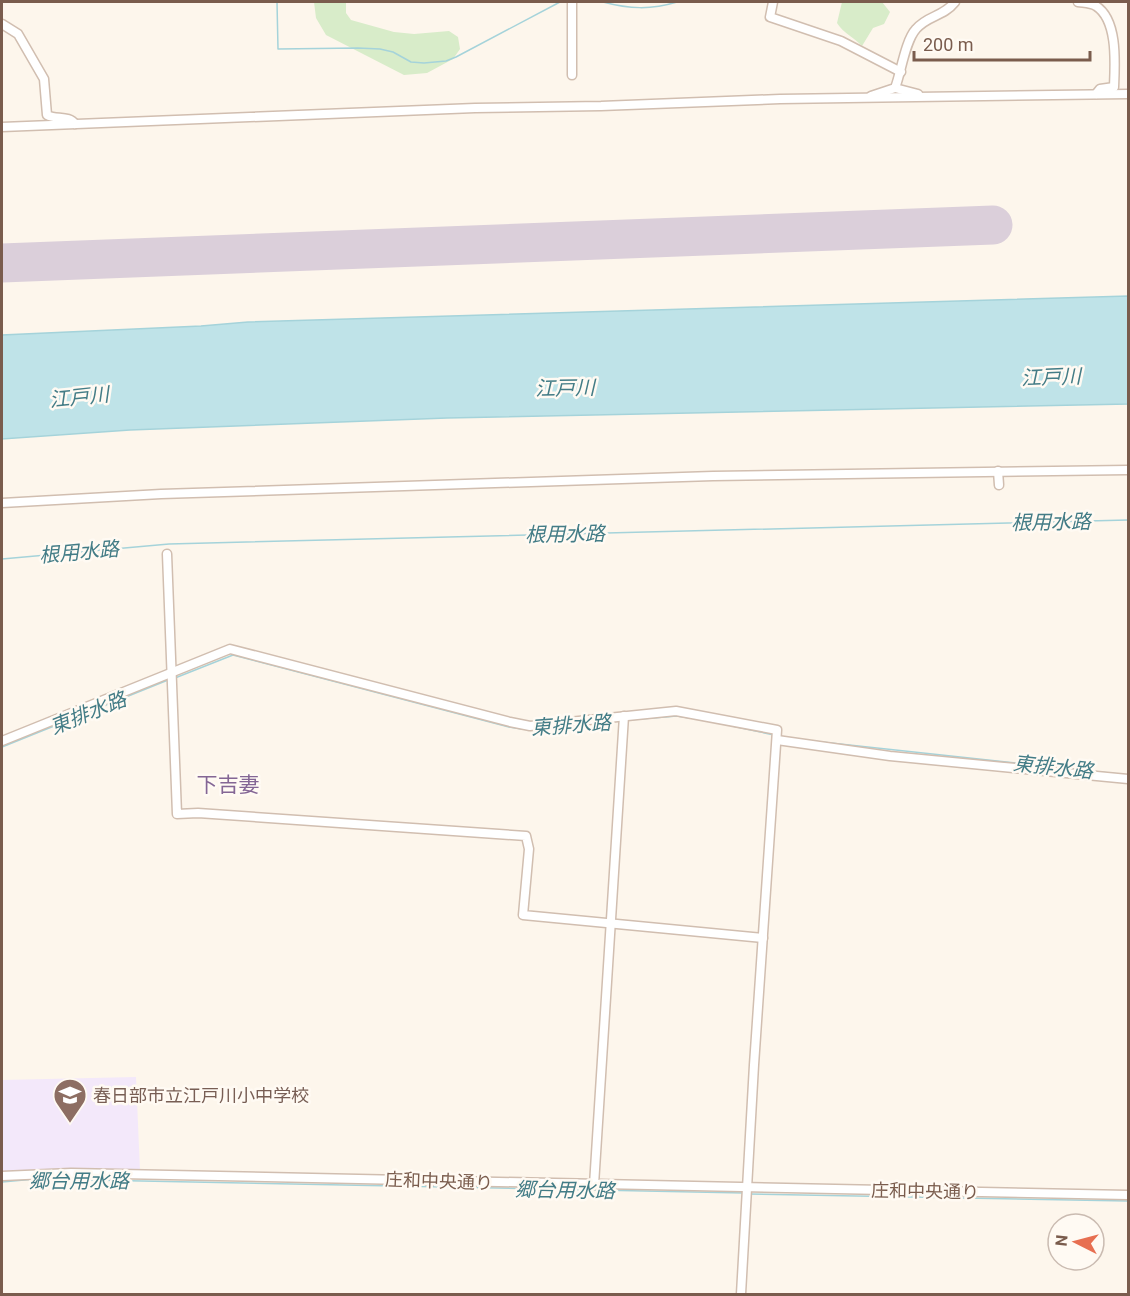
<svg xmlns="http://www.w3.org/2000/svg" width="1130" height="1296" viewBox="0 0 1130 1296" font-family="Roboto,'Noto Sans JP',sans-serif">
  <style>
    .education { fill: #f3e8fa }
    .green { fill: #d8ecc9 }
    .water { fill: #bfe3e8; stroke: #a5d3da; stroke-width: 1.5 }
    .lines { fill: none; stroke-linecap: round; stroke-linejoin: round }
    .stream { stroke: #a5d3da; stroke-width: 1.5 }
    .runway { stroke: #dbcfda; stroke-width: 39 }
    .minor-casing { stroke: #d1beb0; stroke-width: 11 }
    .minor { stroke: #fff; stroke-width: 8 }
    .labels { text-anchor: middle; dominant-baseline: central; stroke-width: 5; stroke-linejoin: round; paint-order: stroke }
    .education-label { font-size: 18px; fill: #785e54; stroke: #fffaf3; text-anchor: start }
    .street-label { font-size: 18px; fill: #7a5c4d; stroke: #fffaf3 }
    .water-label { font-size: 20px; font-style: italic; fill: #437c86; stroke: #fffaf3 }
    .quarter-label { font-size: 21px; fill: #846695; stroke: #fffaf3 }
  </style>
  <rect width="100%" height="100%" fill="#fdf6ec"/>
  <path class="education" d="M136,1077L140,1171L40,1169L2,1173V1080Z"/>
  <g class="green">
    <path d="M314,2H346V13L351,20L394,32L414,34L449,31L458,37L460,49L453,59L427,73L404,75L326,35L316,18Z"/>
    <path d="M842,2H882L890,12L884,24L873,28L862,46C854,37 844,34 837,23Z"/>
  </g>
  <path class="water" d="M1128,296V404L447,418L130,430L2,439V335L201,326L248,322Z"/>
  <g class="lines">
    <g class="stream">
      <path d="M277,2L278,49L358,48L380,49L393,52L411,62L424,63L446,61L456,57L560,2"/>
      <path d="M603,2C629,9 651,10 677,2"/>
      <path d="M2,559L169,544L1128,520"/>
      <path d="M175,678L233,655L509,727L522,729"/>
      <path d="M628,720L677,716L689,718"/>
      <path d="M732,726L774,735"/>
      <path d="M803,740L1128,775"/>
      <path d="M2,747L168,680"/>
      <path d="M2,1182L35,1179L91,1180L744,1193"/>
      <path d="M749,1194L1128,1201"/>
    </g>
    <path class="runway" d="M2,263L993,225"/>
    <g class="minor-casing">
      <g id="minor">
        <path d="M773,2L770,17L841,41L901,72"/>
        <path d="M1078,2C1084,3 1091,3 1096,6C1118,20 1115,63 1114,87L1100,89L1096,94"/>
        <path d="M2,24L18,34L44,79L47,115C56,120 69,115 75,124"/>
        <path d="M572,75V2"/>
        <path d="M895,88L918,94"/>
        <path d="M871,96L895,88C901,73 905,41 916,29C928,15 943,17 955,2"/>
        <path d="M2,127L475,108L601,106L780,99L1128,94"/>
        <path d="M998,471L999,485"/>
        <path d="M2,503L161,494L713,476L1128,470"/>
        <path d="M167,554L177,814L198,813L526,836L529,849L523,915L763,938"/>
        <path d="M777,740L890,756L1128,779"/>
        <path d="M2,741L230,649L510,722L530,726L676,711L777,730L754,1065L741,1294"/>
        <path d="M2,1176L71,1173L1128,1195"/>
        <path d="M594,1185L624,716"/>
      </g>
    </g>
    <use href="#minor" class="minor"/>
  </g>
  <defs>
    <g id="school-pin" transform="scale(1.725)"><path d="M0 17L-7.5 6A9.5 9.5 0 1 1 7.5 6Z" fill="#8d6e63" stroke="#fffaf3"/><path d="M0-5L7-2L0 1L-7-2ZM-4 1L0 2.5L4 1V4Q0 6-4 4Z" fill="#fff"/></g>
  </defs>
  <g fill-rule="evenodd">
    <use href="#school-pin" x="70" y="1095"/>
  </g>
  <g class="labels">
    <g class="education-label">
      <text x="93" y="1095">春日部市立江戸川小中学校</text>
    </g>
    <g class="street-label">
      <text transform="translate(439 1181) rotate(2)">庄和中央通り</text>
      <text transform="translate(925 1191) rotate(1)">庄和中央通り</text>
    </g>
    <g class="water-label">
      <text transform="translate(1051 377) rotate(-2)">江戸川</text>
      <text transform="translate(565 388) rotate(-1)">江戸川</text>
      <text transform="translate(79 397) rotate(-6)">江戸川</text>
      <text transform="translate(1051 522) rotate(-1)">根用水路</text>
      <text transform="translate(565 534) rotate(-1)">根用水路</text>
      <text transform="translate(79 552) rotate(-5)">根用水路</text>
      <text transform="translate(88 713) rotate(-22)">東排水路</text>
      <text transform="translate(571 725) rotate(-4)">東排水路</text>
      <text transform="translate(1053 767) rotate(6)">東排水路</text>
      <text x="79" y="1181">郷台用水路</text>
      <text transform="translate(565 1190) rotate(1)">郷台用水路</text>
    </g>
    <g class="quarter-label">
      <text x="228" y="785">下吉妻</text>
    </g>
  </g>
  <rect width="1130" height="1296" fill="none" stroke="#7a5c4d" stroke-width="6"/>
  <g transform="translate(1076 1242) rotate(276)"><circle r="28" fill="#fffaf3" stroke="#cabbb1" stroke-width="1.5"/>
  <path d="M0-4.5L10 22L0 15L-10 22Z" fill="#e76f51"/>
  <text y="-9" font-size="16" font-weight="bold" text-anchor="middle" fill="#7a5c4d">N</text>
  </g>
  <path d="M914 51v9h176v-9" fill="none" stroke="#7a5c4d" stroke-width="3"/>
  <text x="923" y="51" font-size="18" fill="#7a5c4d" stroke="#fffaf3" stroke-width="4.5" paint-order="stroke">200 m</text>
</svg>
